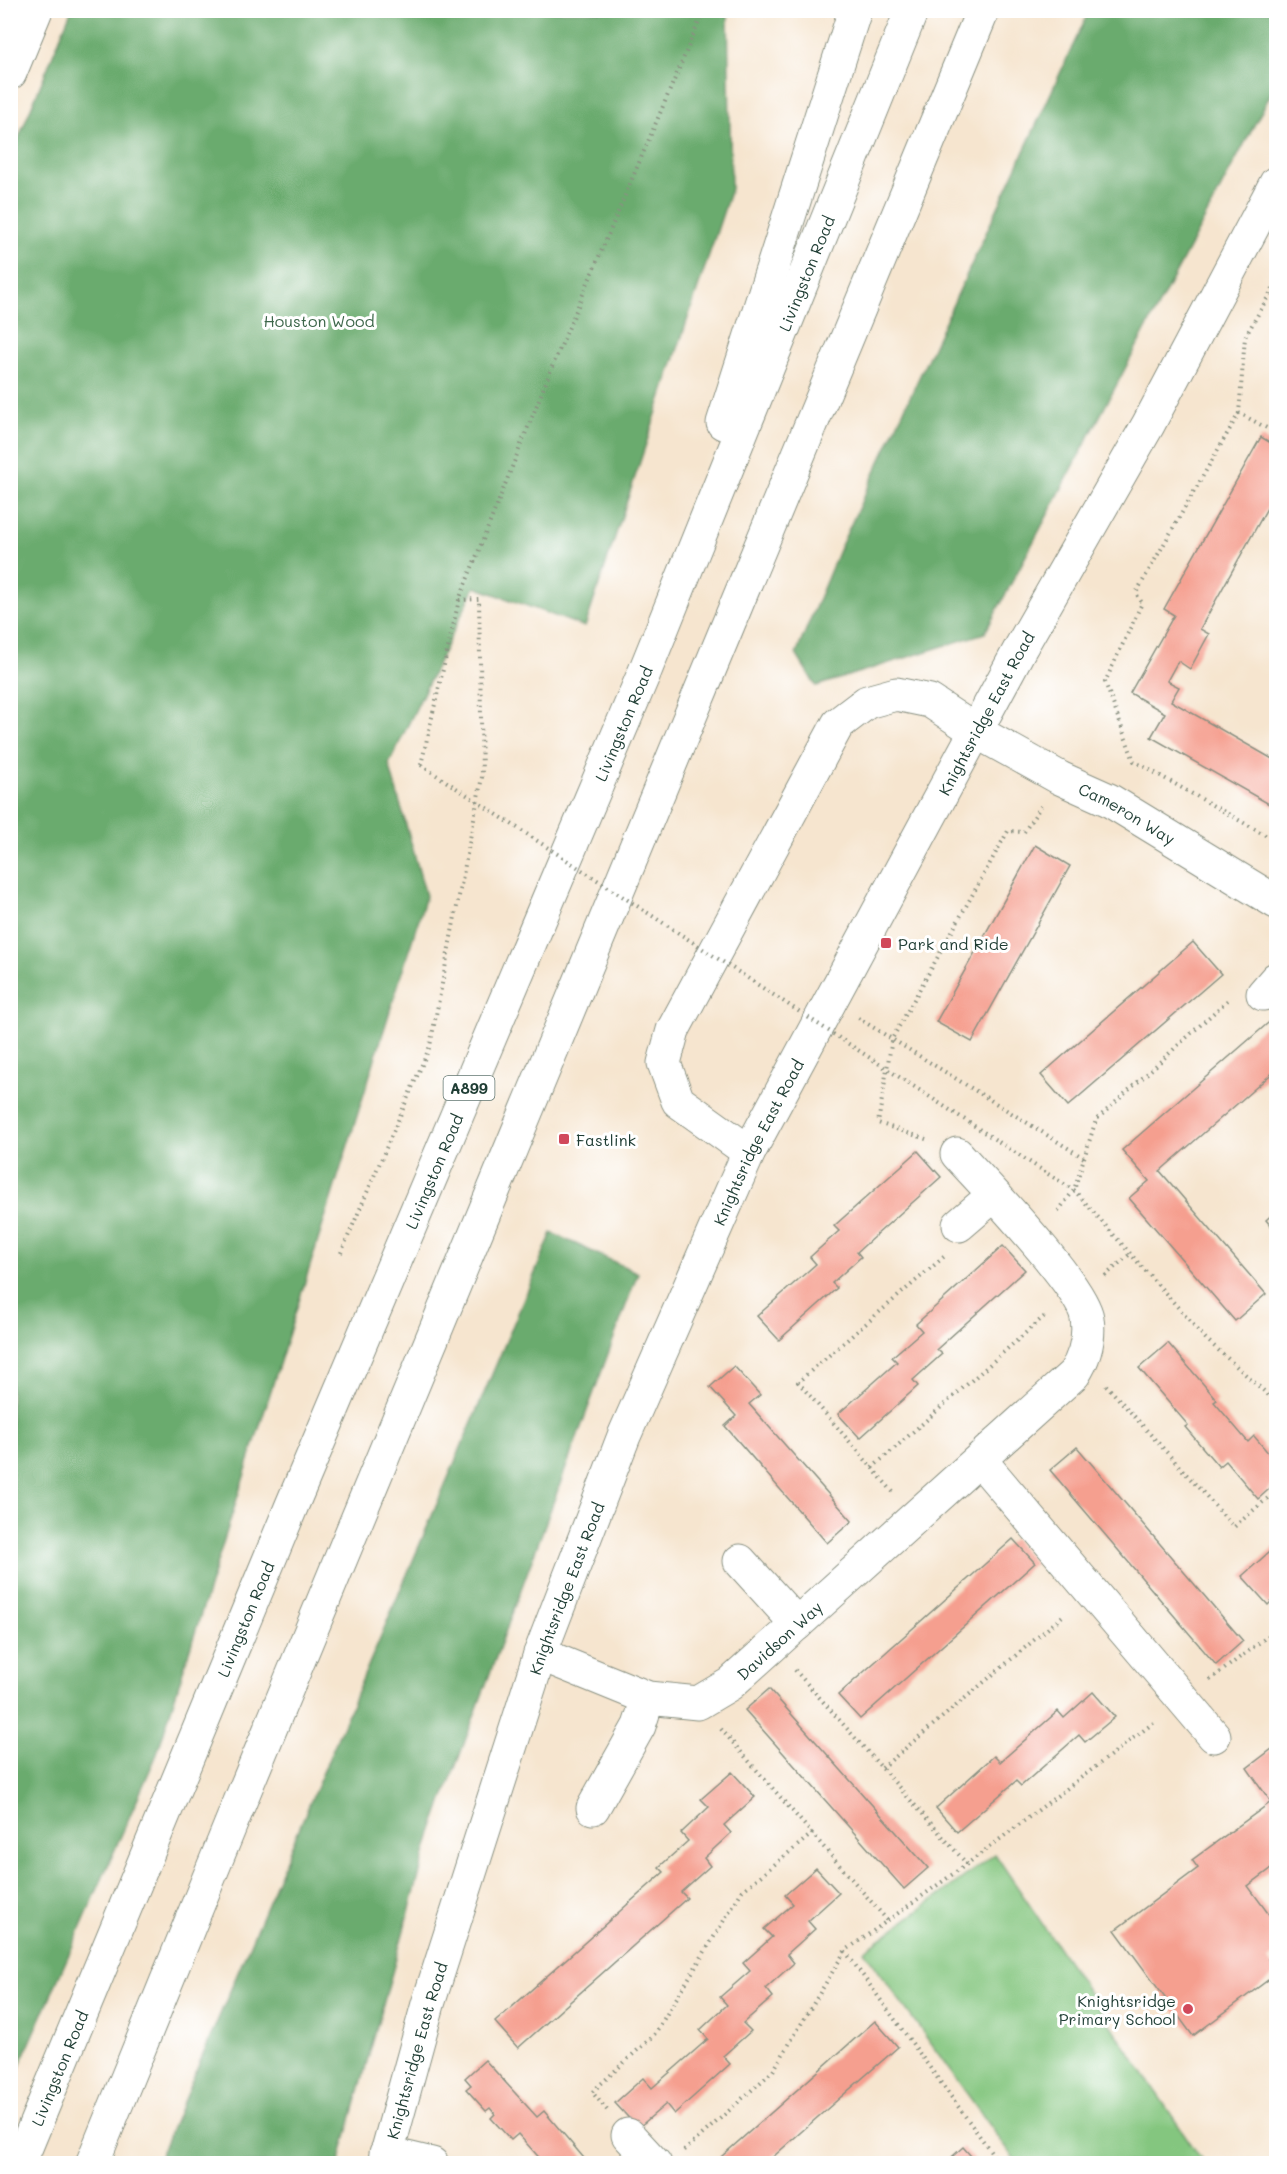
<svg xmlns="http://www.w3.org/2000/svg" width="1287" height="2174" viewBox="0 0 1287 2174" font-family="Mali,sans-serif">
  <style>
    .green { fill: #84c67f; stroke: #52825a; stroke-width: 1.5 }
    .forest { fill: #6bab6e; stroke: #457451; stroke-width: 1.5 }
    .building { fill: #f59f8f }
    .lines { fill: none; stroke-linecap: round; stroke-linejoin: round }
    .minor-casing { stroke: #8a9182; stroke-width: 35 }
    .major-casing { stroke: #8a9182; stroke-width: 35 }
    .path { stroke: #8a9182; stroke-width: 4; stroke-dasharray: 1.5 4.5; stroke-linecap: butt }
    .minor { stroke: #fff; stroke-width: 33 }
    .major { stroke: #fff; stroke-width: 33 }
    .path-bridge { stroke: #8a9182; stroke-width: 4; stroke-dasharray: 1.5 4.5; stroke-linecap: butt }
    .poi-dot { fill: #d1495b; stroke: #fff; stroke-width: 2 }
    .labels { text-anchor: middle; dominant-baseline: central; stroke-width: 6; stroke-linejoin: round; paint-order: stroke }
    .shield { fill: #fff; stroke: #627771; stroke-width: 1.5 }
    .shield-label { font-size: 15px; font-weight: bold; fill: #1f3d34 }
    .street-label { font-size: 16px; fill: #1f3d34; stroke: #fff }
    .park-label { font-size: 16px; fill: #3d664a; stroke: #fff }
    .poi-label { font-size: 16px; fill: #1f3d34; stroke: #fff; text-anchor: start }
  </style>
  <rect width="100%" height="100%" fill="#fff"/>
  <filter id="ink" filterUnits="userSpaceOnUse"><feTurbulence type="fractalNoise" baseFrequency=".0167" numOctaves="2"/><feDisplacementMap in="SourceGraphic" scale="12" xChannelSelector="R" yChannelSelector="G"/><feConvolveMatrix kernelMatrix="1 2 1 2 8 2 1 2 1" color-interpolation-filters="sRGB"/></filter>
  <filter id="wash" filterUnits="userSpaceOnUse"><feTurbulence type="fractalNoise" baseFrequency=".008" numOctaves="4" result="noise"/><feDisplacementMap in="SourceGraphic" scale="24" xChannelSelector="R" yChannelSelector="G"/><feGaussianBlur stdDeviation="1.35" result="paint"/><feColorMatrix in="noise" values="0 0 0 0 0 0 0 0 0 0 0 0 0 0 0 0 0 1.4 0 .05"/><feComposite in="paint" operator="in"/></filter>
  <g filter="url(#wash)">
    <rect width="100%" height="100%" fill="#f6e5cf"/>
    <path class="green" d="M995,1854L1204,2163H1017L864,1951Z"/>
    <g class="forest">
      <path d="M71,11H728L731,189L585,627L475,587L389,764L426,896L157,1754L11,2086L10,159Z"/>
      <path d="M1089,11H1276V84L985,633L816,686L796,654L839,550Z"/>
      <path d="M552,1233L638,1273L431,1833L339,2163H157Z"/>
    </g>
    <g id="blocks">
      <g class="building">
        <path d="M1261,437L1276,446V492L1200,629L1209,634L1190,669L1178,661L1167,681L1179,687L1171,701L1276,761V808L1151,737L1165,713L1130,693L1174,615L1164,609Z"/>
        <path d="M1035,845L1070,866L972,1042L936,1022Z"/>
        <path d="M1193,942L1221,974L1068,1106L1041,1075Z"/>
        <path d="M1275,1017L1276,1070L1160,1171L1266,1294L1235,1321L1129,1198L1149,1181L1122,1150Z"/>
        <path d="M918,1151L941,1177L857,1252L861,1257L832,1283L837,1288L779,1340L757,1316L816,1264L810,1257L839,1231L834,1226Z"/>
        <path d="M1276,1211V1232L1266,1220Z"/>
        <path d="M1003,1246L1025,1270L937,1349L942,1354L913,1380L918,1386L860,1438L838,1414L897,1362L892,1357L922,1331L916,1324Z"/>
        <path d="M1168,1343L1217,1400L1214,1402L1248,1442L1254,1436L1276,1462V1483L1258,1499L1226,1461L1219,1467L1185,1427L1188,1425L1139,1368Z"/>
        <path d="M734,1366L760,1395L749,1404L852,1521L827,1543L725,1426L736,1416L710,1387Z"/>
        <path d="M1077,1447L1243,1641L1216,1665L1050,1470Z"/>
        <path d="M1013,1539L1035,1563L860,1719L838,1695Z"/>
        <path d="M1276,1546V1597L1268,1605L1242,1576Z"/>
        <path d="M769,1689L928,1868L904,1889L745,1710Z"/>
        <path d="M1093,1692L1115,1717L1085,1742L1079,1735L1021,1786L1016,1781L957,1832L936,1808L994,1756L1000,1762L1058,1711L1064,1718Z"/>
        <path d="M1276,1746V1865L1248,1886L1276,1924V1953L1268,1959L1276,1974L1193,2036L1115,1930L1198,1868L1192,1860L1271,1802L1247,1768Z"/>
        <path d="M732,1772L755,1797L724,1825L731,1833L704,1858L710,1866L681,1892L687,1898L518,2048L495,2022L664,1872L659,1867L688,1841L681,1833L709,1807L701,1799Z"/>
        <path d="M816,1868L839,1893L808,1921L815,1929L787,1954L794,1963L766,1988L773,1997L743,2023L751,2031L723,2056L730,2064L674,2114L666,2104L638,2128L615,2103L643,2078L652,2088L708,2039L700,2030L727,2005L720,1997L750,1971L743,1963L772,1937L764,1929L793,1904L785,1895Z"/>
        <path d="M875,2021L898,2047L810,2124L765,2164H713Z"/>
        <path d="M485,2060L537,2117L544,2111L589,2164H545L518,2134L511,2140L491,2118L495,2114L490,2108L486,2111L466,2089L471,2085L465,2078Z"/>
        <path d="M963,2147L978,2164H944Z"/>
      </g>
    </g>
  </g>
  <g filter="url(#ink)">
    <use href="#blocks" fill-opacity="0" stroke="#8a9182" stroke-width="1.5"/>
    <g class="lines">
      <g class="minor-casing">
        <g id="minor">
          <path d="M10,73L36,10"/>
          <path d="M1263,994L1276,979"/>
          <path id="s1" d="M749,1152L678,1101L664,1063L673,1030L838,724L867,702L896,694L930,701L977,732L1060,778L1109,800L1276,902"/>
          <path d="M959,1225L994,1195"/>
          <path d="M980,1460L1214,1736"/>
          <path d="M740,1561L797,1624"/>
          <path id="s2" d="M540,1654L648,1698L698,1703L730,1684L1074,1374C1085,1357 1090,1339 1087,1318C1082,1285 984,1184 957,1154"/>
          <path d="M593,1808L639,1726L648,1698"/>
          <path d="M628,2135L655,2164"/>
          <path d="M386,2153L432,2164"/>
          <path id="s3" d="M384,2164L428,2004L540,1654L624,1436L749,1152L1021,647L1148,425L1276,183"/>
        </g>
      </g>
      <g class="major-casing">
        <g id="major">
          <path d="M723,423L855,10"/>
          <path id="s4" d="M19,2164L292,1505L645,671L912,10"/>
          <path d="M92,2164L237,1809L983,10"/>
        </g>
      </g>
      <g class="path">
        <path d="M1276,283L1245,337L1239,413L1276,433"/>
        <path d="M1239,413L1136,593L1142,603L1105,682L1134,761L1276,841"/>
        <path d="M421,765L459,600L552,367L704,10"/>
        <path d="M858,1018L1084,1158L1074,1190L1056,1214"/>
        <path d="M926,1139L878,1123L892,1039L1008,831L1024,832L1041,806"/>
        <path d="M1084,1158L1096,1120L1230,998"/>
        <path d="M1048,1174L1074,1190L1205,1338L1276,1402"/>
        <path d="M341,1253L430,1046L482,777L479,599L459,600"/>
        <path d="M1105,1276L1130,1254"/>
        <path d="M1106,1385L1234,1527L1276,1491"/>
        <path d="M872,1468L1047,1314"/>
        <path d="M893,1492L798,1382L946,1255"/>
        <path d="M795,1670L967,1864"/>
        <path d="M1210,1680L1276,1630"/>
        <path d="M721,1729L888,1921"/>
        <path d="M882,1768L1065,1614"/>
        <path d="M845,1951L1000,2164"/>
        <path d="M607,2110L592,2092L654,2035L742,1891L813,1833"/>
        <path d="M684,2151L773,2071L845,1951L967,1864L1156,1721"/>
      </g>
      <use href="#minor" class="minor"/>
      <use href="#major" class="major"/>
      <path class="path-bridge" d="M421,765L1048,1174"/>
    </g>
  </g>
  <g class="poi-dot">
    <rect x="880" y="937" width="12" height="12" rx="3"/>
    <rect x="558" y="1133" width="12" height="12" rx="3"/>
    <circle cx="1188" cy="2009" r="6"/>
  </g>
  <g class="labels">
    <rect class="shield" x="443.5" y="1076" width="51" height="24" rx="4.5"/>
    <g class="shield-label">
      <text x="469" y="1088">A899</text>
    </g>
    <g class="street-label">
      <text stroke="none"><textPath href="#s4" startOffset="2048">Livingston Road</textPath></text>
      <text stroke="none"><textPath href="#s3" startOffset="1576">Knightsridge East Road</textPath></text>
      <text stroke="none"><textPath href="#s4" startOffset="1562">Livingston Road</textPath></text>
      <text stroke="none"><textPath href="#s1" startOffset="838">Cameron Way</textPath></text>
      <text stroke="none"><textPath href="#s3" startOffset="1090">Knightsridge East Road</textPath></text>
      <text stroke="none"><textPath href="#s4" startOffset="1076">Livingston Road</textPath></text>
      <text stroke="none"><textPath href="#s3" startOffset="604">Knightsridge East Road</textPath></text>
      <text stroke="none"><textPath href="#s4" startOffset="590">Livingston Road</textPath></text>
      <text stroke="none"><textPath href="#s2" startOffset="270">Davidson Way</textPath></text>
      <text stroke="none"><textPath href="#s3" startOffset="118">Knightsridge East Road</textPath></text>
      <text stroke="none"><textPath href="#s4" startOffset="104">Livingston Road</textPath></text>
    </g>
    <g class="park-label">
      <text x="319" y="320">Houston Wood</text>
    </g>
    <g class="poi-label">
      <text x="898" y="943">Park and Ride</text>
      <text x="576" y="1139">Fastlink</text>
      <text x="1176" y="2000" text-anchor="end">Knightsridge<tspan x="1176" dy="18">Primary School</tspan></text>
    </g>
  </g>
  <rect width="1287" height="2174" fill="none" stroke="#fff" stroke-width="36"/>
</svg>
